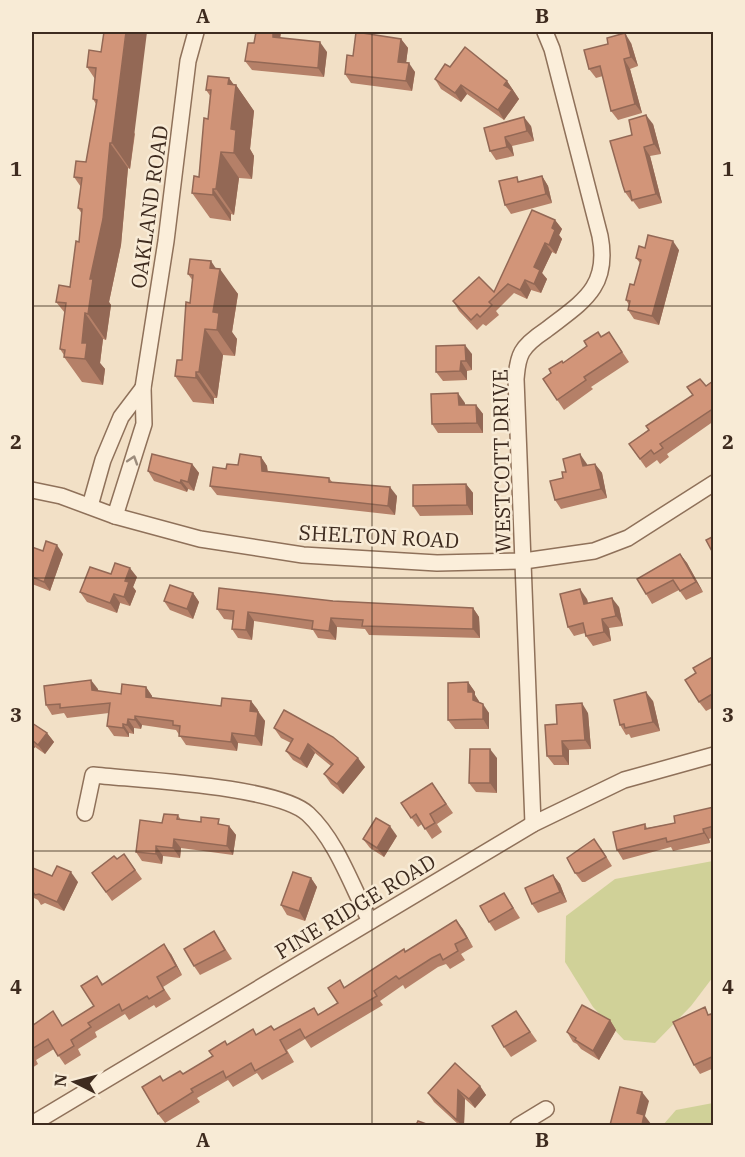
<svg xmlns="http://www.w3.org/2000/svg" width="745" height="1157" viewBox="0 0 745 1157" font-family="'IBM Plex Serif',serif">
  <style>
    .green { fill: #d0d198 }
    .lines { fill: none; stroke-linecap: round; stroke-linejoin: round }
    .minor-casing { stroke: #8f715a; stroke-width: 18 }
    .minor { stroke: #fbeeda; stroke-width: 15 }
    .wall { fill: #b58068 }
    .shaded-wall { fill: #936855 }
    .building { fill: #d29579; stroke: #936855; stroke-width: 1.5 }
    .oneway { stroke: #9c8c7c }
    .grid { fill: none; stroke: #3e2b1f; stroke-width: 1.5; stroke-opacity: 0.55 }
    .labels { text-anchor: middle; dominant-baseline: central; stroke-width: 5; stroke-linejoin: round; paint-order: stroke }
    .street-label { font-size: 21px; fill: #3e2b1f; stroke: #f8ebd6 }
    .neatline { fill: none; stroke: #3e2b1f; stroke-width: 2 }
    .grid-label { font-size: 20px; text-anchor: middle; font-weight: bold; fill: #3e2b1f }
  </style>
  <rect width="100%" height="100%" fill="#f2e0c6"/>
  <g class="green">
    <path d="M713,861V977L691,1006L655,1043L624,1040L593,1007L565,962L566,916L615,879Z"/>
    <path d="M713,1103V1125H663L676,1110Z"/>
  </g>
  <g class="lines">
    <g class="minor-casing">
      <g id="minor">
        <path d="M32,490L61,496L115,516L200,539L303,555L437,563L524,561L594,551L628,538L714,483"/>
        <path d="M90,506L103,460L121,417L143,388"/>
        <path d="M115,516L144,424L143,388L166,241L188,61L196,32"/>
        <path d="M85,813L93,775C139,780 278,786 308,814C337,841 352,887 370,921"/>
        <path d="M533,824L516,379C517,370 517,361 522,352C527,343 537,336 546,330C582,302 610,288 600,236L552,49L545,32"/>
        <path d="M32,1124L533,824L624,780L714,755"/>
        <path d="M518,1126L546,1109"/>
      </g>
    </g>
    <use href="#minor" class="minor"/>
  </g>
  <g class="wall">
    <path d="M256,32H281L280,38L327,52L324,77L252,70L245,61L254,43Z"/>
    <path d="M401,39L408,48L406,63L415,72L412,91L351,83L345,74L353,56Z"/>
    <path d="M631,43L638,66L630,69L642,113L618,120L611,111L603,76L596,78L589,69Z"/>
    <path d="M89,50L135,134L130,169L128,168L121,245L109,302L111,305L106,340L103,339L100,363L105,369L103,385L82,382L64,357V355L60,349L65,313L56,302L70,287L79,242L82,214L78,208L81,187L74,177L86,162L96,104L93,99L95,79L87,67Z"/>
    <path d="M450,67L507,81L519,99L504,120L467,94L461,102L441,89L435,79Z"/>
    <path d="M229,78L234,85H236L254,111L250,149L254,156L252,179L239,178L234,215L231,214V221L210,218L192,193L199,177L208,119L211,97L206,90Z"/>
    <path d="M653,124L661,154L650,156L662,203L639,209L633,201L632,202L625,192L632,135Z"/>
    <path d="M531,126L534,141L512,146L514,156L496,160L490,151L484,128Z"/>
    <path d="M542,176L548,186L552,203L511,214L505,205L520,181Z"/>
    <path d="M555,220L562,229L559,235L562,239L556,254L552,252L542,273L547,279L541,293L531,290L527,299L514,293L496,311L499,315L486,326L483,324L477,330L459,311L453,301L494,292Z"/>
    <path d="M645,248L679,250L659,325L634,319L628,310L629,305L626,300L634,285L640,263L636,258Z"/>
    <path d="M216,268L238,294L232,332L237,339L235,356L223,355L217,398H214V404L193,402L175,376L182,360L193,281L188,274Z"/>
    <path d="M609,332L629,362L591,387L593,389L564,410L543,379L563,363Z"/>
    <path d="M472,354V370L467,371V380L443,381L436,372Z"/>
    <path d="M714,383V421L667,454L669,457L660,464L657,460L646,468L629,444L706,386Z"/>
    <path d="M465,403V405H476L483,414V433H438L432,424Z"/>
    <path d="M261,457L267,466L268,472L329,478L333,483L397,496L395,515L217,495L210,486L226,469Z"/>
    <path d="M192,464L199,473L194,491L188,489L187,492L154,481L148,471Z"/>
    <path d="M587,464V465L595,464L602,473L607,498L561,509L555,500L566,472Z"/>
    <path d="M466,484L473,493V515L420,516L413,506Z"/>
    <path d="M32,547L43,551L63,554L50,591L32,584Z"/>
    <path d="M680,554L687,563L703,592L686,600L679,590L652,604L646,594Z"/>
    <path d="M111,574L137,577L133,587L136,591L130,606L120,603L117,613L87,602L80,592Z"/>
    <path d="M193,593L199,602L193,619L170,610L164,601Z"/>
    <path d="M587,599L588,603L619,607L623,626L609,628L611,641L593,646L586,636L585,633L574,636L568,627Z"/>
    <path d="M333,601L473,608L479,617L480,638L369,635L365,629L337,627L336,640L318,638L313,630L254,621L252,640L238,638L232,629L233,620L224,619L217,609Z"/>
    <path d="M714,656V707L706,711L699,702L696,673Z"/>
    <path d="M468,682L475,692V695L479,703L489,713V729H455L448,720Z"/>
    <path d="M146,687L152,696V698L221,706L251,701L265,721L262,746L238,743L237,751L186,745L176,730L142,725L141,729L134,728V734L129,733V737L114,736L107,726L109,713L67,718L64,713L52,715L46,705L98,689V691L121,694Z"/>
    <path d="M653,701L660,731L631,738L629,734L626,735L620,725Z"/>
    <path d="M588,713L591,749L569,750V765H554L547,756L557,724Z"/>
    <path d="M32,723L47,733L54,742L45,754L35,747L32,751Z"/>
    <path d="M274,728L365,767L343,794L331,784L324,774L331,766L315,753L307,768L293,760L286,751L291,743L281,738Z"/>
    <path d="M497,758V793L476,792L469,783Z"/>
    <path d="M432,783L453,813L437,824L442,832L432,839L422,824L418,827L401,803Z"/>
    <path d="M714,807V837L709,839L710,843L673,851L671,847L623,860L617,850L645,824L647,828L675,823Z"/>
    <path d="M178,815L181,820L229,826L236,835L233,855L181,848L180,858L163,856L162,864L142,861L136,852L162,823Z"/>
    <path d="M397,836L384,857L370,848L363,839Z"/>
    <path d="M601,848L612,866L585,882H582L575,873Z"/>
    <path d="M124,854L142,879L112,901L92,873L117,859Z"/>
    <path d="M32,872L78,882L64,911L45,903L41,905L38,900L32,897Z"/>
    <path d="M553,875L560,884L567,902L538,913L532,904Z"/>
    <path d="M311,878L317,887L305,921L287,915L281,905Z"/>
    <path d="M510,902L520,918L495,931L489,922Z"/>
    <path d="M456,920L473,947L461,954L465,960L450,969L446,964L438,967L405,989L403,985L380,1001L383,1005L311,1048L305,1039L287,1050L294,1062L262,1080L257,1073L233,1087L228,1080L197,1098L200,1102L165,1123L158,1114L163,1081L183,1074L213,1056L227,1045L257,1035L274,1030L314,1008L318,1015L338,1003L340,980L345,988L405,952Z"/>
    <path d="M214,931L232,959L200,975L194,966Z"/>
    <path d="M171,954L182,975L163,987L171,999L156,1008L154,1005L129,1020L125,1014L95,1032L97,1037L78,1049L81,1055L65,1065L54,1049L36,1060L38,1064L32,1068V1026L59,1020L62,1026L94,1006L97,976L103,984Z"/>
    <path d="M516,1011L537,1041L511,1057L504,1047Z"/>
    <path d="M710,1014H711L714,1017V1068L700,1074L694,1065Z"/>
    <path d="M610,1020L616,1030L599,1060L581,1049L577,1044L573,1042L567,1032Z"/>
    <path d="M480,1086L486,1095L475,1108L465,1099L464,1125H459L434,1102L428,1093Z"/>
  </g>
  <g class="shaded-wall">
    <path d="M126,32H147L130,169L112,143Z"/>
    <path d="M273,32H281L279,46L273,37Z"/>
    <path d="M625,33L631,43L638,66L631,57Z"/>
    <path d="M401,39L408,48L405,71L398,62Z"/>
    <path d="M320,42L327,52L324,77L318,68Z"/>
    <path d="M624,59L630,69L642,113L635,104Z"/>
    <path d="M409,63L415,72L412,91L406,81Z"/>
    <path d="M229,78L236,88V85L254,111L250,149L254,156L252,179L234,153L228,84Z"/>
    <path d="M507,81L519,99L504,120L498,110L504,85Z"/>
    <path d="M461,85L467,94L461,102L455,93Z"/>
    <path d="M646,115L653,124L661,154L654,144Z"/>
    <path d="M524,117L531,126L534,141L527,131Z"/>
    <path d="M505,137L512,146L514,156L507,147Z"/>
    <path d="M110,143L128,168L121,245L109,302L111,305L106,340L88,314L90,279Z"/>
    <path d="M644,147L650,156L662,203L656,194Z"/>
    <path d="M221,152L239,178L234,215L216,189Z"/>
    <path d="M542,176L548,186L552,203L546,194Z"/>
    <path d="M213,189L231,214V221L213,195Z"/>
    <path d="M555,220L562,229L559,235L562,239L556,254L549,245L552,228Z"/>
    <path d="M673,241L679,250L659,325L652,316Z"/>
    <path d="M545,243L552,252L542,273L547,279L541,293L534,284V267Z"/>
    <path d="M211,261L219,273L220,269L238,294L232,332L237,339L235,356L217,330L213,312L210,268Z"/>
    <path d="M525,280L531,290L527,299L520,290Z"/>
    <path d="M85,313L103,339L100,363L105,369L103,385L85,359L82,343Z"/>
    <path d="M205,329L223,355L217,398L199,372Z"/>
    <path d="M465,345L472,354V370L466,361Z"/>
    <path d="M461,361L467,371V380L460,371Z"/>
    <path d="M196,372L214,398V404L196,378Z"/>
    <path d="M458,393L465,403V414L459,405Z"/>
    <path d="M476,405L483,414V433L477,423Z"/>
    <path d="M580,454L587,464L590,476L583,466Z"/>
    <path d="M261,457L267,466L268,481L262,471Z"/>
    <path d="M192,464L199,473L194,491L188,482Z"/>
    <path d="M595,464L602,473L607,498L601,489Z"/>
    <path d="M181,480L188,489L187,492L180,483Z"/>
    <path d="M466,484L473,493V515L467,505Z"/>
    <path d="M390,487L397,496L395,515L388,506Z"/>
    <path d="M57,545L63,554L50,591L44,582Z"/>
    <path d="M680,554L687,563L703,592L696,582Z"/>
    <path d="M130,568L137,577L133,587L136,591L130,606L124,597L125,581Z"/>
    <path d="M580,589L587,599L590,613L584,604Z"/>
    <path d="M193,593L199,602L193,619L187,609Z"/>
    <path d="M114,594L120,603L117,613L110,603Z"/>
    <path d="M612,598L619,607L623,626L616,616Z"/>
    <path d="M473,608L479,617L480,638L473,629Z"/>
    <path d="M248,612L254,621L252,640L246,630Z"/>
    <path d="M331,618L337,627L336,640L329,631Z"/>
    <path d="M602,619L609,628L611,641L604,632Z"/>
    <path d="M91,680L98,689L99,699L92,690Z"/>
    <path d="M468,682L475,692V695L479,701V709L468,692Z"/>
    <path d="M146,687L152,696L153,706L146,697Z"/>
    <path d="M646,692L653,701L660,731L653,722Z"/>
    <path d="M251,701L258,710L257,720L250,711Z"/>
    <path d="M582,703L588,713L591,749L585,740Z"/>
    <path d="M483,704L489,713V729L483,719Z"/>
    <path d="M258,712L265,721L262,746L255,736Z"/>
    <path d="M135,716L142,725L141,729L135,720Z"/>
    <path d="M128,719L134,728V734L127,725Z"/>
    <path d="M123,724L129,733V737L123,728Z"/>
    <path d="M47,733L54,742L45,754L38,745Z"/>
    <path d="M232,733L238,743L237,751L231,742Z"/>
    <path d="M562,741L569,750V765L563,756Z"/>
    <path d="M32,743L35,747L32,751Z"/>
    <path d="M308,744L315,753L307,768L300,759Z"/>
    <path d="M490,749L497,758V793L490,783Z"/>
    <path d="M358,758L365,767L343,794L337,784Z"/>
    <path d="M229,826L236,835L233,855L227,846Z"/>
    <path d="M390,826L397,836L384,857L377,848Z"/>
    <path d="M703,829L709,839L710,843L704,833Z"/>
    <path d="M174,839L181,848L180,858L173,848Z"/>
    <path d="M156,846L163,856L162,864L156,854Z"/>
    <path d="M71,872L78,882L64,911L57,902Z"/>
    <path d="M553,875L560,884L567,902L560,892Z"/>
    <path d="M311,878L317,887L305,921L299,911Z"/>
    <path d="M456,920L463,929L473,947L467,938Z"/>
    <path d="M164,944L171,954L182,975L176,966Z"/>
    <path d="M610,1020L616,1030L599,1060L593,1051Z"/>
    <path d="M480,1086L486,1095L475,1108L469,1099Z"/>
    <path d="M458,1090L465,1099L464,1125H461L457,1120Z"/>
    <path d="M642,1092L649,1101L645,1116L651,1124L650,1125H642L637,1113Z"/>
  </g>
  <g class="building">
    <path d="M104,32H126L112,143H110L103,219L90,279H93L88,314L85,313L82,343H87L85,359L64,357L65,350L60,349L66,303L56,302L59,285L70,287L76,241L79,242L82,209L78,208L82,178L74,177L76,161L86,162L97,100L93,99L96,68L87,67L89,50L101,52Z"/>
    <path d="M256,32H273V37L320,42L318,68L245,61L248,43H254Z"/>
    <path d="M356,32L401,39L398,62L409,63L406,81L345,74L347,55L353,56Z"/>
    <path d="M625,33L631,57L624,59L635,104L611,111L600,66L589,69L584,50L608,44L607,38Z"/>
    <path d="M465,47L507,81L504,85L512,90L498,110L461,85L455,93L435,79L445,64L450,67Z"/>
    <path d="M208,76L229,78L228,84L236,85L231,129L236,130L234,153L221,152L216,189H213V195L192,193L194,176L199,177L204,118L208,119L211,90H206Z"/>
    <path d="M646,115L654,144L644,147L656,194L632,200L630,191L625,192L623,186L610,141L632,135L629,120Z"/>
    <path d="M524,117L527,131L505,137L507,147L490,151L484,128Z"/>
    <path d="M542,176L546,194L505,205L499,181L517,177L518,182Z"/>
    <path d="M532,210L555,220L552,228L555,230L549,245L545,243L534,267L540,270L534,284L525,280L520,290L508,284L489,302L492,305L480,317L477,314L471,320L453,301L479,277L494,292Z"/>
    <path d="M648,235L673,241L652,316L628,310L630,301L626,300L630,284L634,285L641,260L636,258L639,246L645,248Z"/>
    <path d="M190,259L211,261L210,268L220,269L213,312L219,313L217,330L205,329L199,372H196V378L175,376L177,360H182L186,302L190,303L193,275L188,274Z"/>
    <path d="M598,332L601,337L609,332L622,352L584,377L586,380L557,400L543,379L551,373L549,369L562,361L563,363L587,346L584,341Z"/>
    <path d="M465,345L466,361H461L460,371L436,372V346Z"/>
    <path d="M700,379L706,386L713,381L714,383V408L660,444L663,448L654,454L651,450L640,459L629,444L649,430L646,426L693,395L687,387Z"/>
    <path d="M458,393L459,405H476L477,423L432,424L431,394Z"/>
    <path d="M152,454L192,464L188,482L181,480L180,483L148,471Z"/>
    <path d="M240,454L261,457L262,471L329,478V482L390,487L388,506L210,486L213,467L226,469L227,464L238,465Z"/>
    <path d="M580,454L583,466L595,464L601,489L555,500L550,481L563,478L562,472H566L563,459Z"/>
    <path d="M466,484L467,505L413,506V485Z"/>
    <path d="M714,536V555L706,540Z"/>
    <path d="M46,541L57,545L44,582L32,577V547L43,551Z"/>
    <path d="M680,554L696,582L680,591L673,580L646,594L637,579Z"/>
    <path d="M115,563L130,568L125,581L129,582L124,597L114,594L110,603L80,592L90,567L111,574Z"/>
    <path d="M170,585L193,593L187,609L164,601Z"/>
    <path d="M219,588L333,601L473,608V629L362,626L363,620L331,618L329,631L312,629L313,621L248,612L246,630L232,629L234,611L217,609Z"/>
    <path d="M580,589L584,604L612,598L616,616L602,619L604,632L586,636L583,623L568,627L560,594Z"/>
    <path d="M714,656V693L699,702L685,680L696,673L693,668Z"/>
    <path d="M91,680L92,690L121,694L122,684L146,687V697L221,706L222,698L251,701L250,711L258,712L255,736L232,733L231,742L179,736L180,726L173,725V721L135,716V720L128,719L127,725L123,724V728L107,726L110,703L60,708V704L46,705L44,686Z"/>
    <path d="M468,682V692H473V700L483,704V719L448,720V683Z"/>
    <path d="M646,692L653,722L625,728L624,724L620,725L614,700Z"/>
    <path d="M582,703L585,740L562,741L563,756H547L545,725L557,724L556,705Z"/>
    <path d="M284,710L333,737L358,758L337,784L324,774L333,764L308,744L300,759L286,751L293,739L274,728Z"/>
    <path d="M32,723L47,733L38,745L32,740Z"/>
    <path d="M470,749H490V783H469Z"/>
    <path d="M432,783L446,804L430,814L435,823L425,829L416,814L411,818L401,803Z"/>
    <path d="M714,807V826L703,829L704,833L667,842L666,838L617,850L613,832L645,824V829L675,823L674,816Z"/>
    <path d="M164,814L178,815L177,819L201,822V817L219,819L218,824L229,826L227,846L174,839L173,848L156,846V854L136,852L140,820L162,823Z"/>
    <path d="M376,818L390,826L377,848L363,839Z"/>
    <path d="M594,839L606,857L579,873H575L567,858Z"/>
    <path d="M124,854L135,870L106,892L92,873L114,856L117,859Z"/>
    <path d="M57,866L71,872L57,902L39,894L35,895L33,892L32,891V872L33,868L52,876Z"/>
    <path d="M293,872L311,878L299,911L281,905Z"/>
    <path d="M553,875L560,892L532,904L525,888Z"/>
    <path d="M504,893L513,908L489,922L480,906Z"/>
    <path d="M456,920L467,938L455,944L458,951L443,960L440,954L432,958L399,979L396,976L374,991L377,996L305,1038L300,1029L280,1040L287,1053L255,1071L251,1063L226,1078L223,1071L191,1089L193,1092L158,1114L142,1087L160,1076L163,1081L180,1071L183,1074L213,1056L209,1051L225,1041L227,1045L253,1029L256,1035L271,1026L274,1030L314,1008L318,1015L338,1003L328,988L340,980L344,988L404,949L405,952Z"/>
    <path d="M214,931L225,950L194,966L184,949Z"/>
    <path d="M164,944L176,966L157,977L164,990L149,999L147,996L122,1011L119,1004L88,1023L91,1027L71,1040L74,1046L58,1056L48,1039L32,1049V1026L53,1011L62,1026L94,1006L81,986L97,976L102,985Z"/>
    <path d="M582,1005L610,1020L593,1051L575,1040L576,1038L567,1032Z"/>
    <path d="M705,1007L708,1015L711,1014L714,1021V1056L694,1065L673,1022Z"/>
    <path d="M516,1011L530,1032L504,1047L492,1026Z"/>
    <path d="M455,1063L480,1086L469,1099L458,1090L457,1120L428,1093Z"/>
    <path d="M620,1087L642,1092L637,1113L644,1115L642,1125H610Z"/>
    <path d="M418,1121L429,1125H416Z"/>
  </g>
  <defs><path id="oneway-chevron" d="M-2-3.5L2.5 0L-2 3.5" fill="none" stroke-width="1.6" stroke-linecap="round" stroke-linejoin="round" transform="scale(1.5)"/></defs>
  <use class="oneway" href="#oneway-chevron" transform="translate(133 460) rotate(-72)"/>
  <path class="grid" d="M372,32V1126M32,306H714M32,578H714M32,851H714"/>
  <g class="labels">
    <g class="street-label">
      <text transform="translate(149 207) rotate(-82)">OAKLAND ROAD</text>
      <text transform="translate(501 461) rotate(-91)">WESTCOTT DRIVE</text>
      <text transform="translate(379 536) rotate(3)">SHELTON ROAD</text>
      <text transform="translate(355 906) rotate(-31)">PINE RIDGE ROAD</text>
    </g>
  </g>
  <rect width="745" height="1157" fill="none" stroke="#f8ebd6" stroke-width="66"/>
  <g transform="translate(75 1082) rotate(276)" stroke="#f8ebd6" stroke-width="4.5" paint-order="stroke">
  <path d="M0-4.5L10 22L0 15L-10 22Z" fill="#3e2b1f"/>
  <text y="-9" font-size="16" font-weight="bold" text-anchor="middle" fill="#3e2b1f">N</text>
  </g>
  <rect x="33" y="33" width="679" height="1091" class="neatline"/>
  <g class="grid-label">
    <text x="203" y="23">A</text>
    <text x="542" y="23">B</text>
    <text x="16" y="176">1</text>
    <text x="728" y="176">1</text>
    <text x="16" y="449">2</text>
    <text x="728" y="449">2</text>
    <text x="16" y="722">3</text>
    <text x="728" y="722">3</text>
    <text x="16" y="994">4</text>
    <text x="728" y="994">4</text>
    <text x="203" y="1147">A</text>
    <text x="542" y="1147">B</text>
  </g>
</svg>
